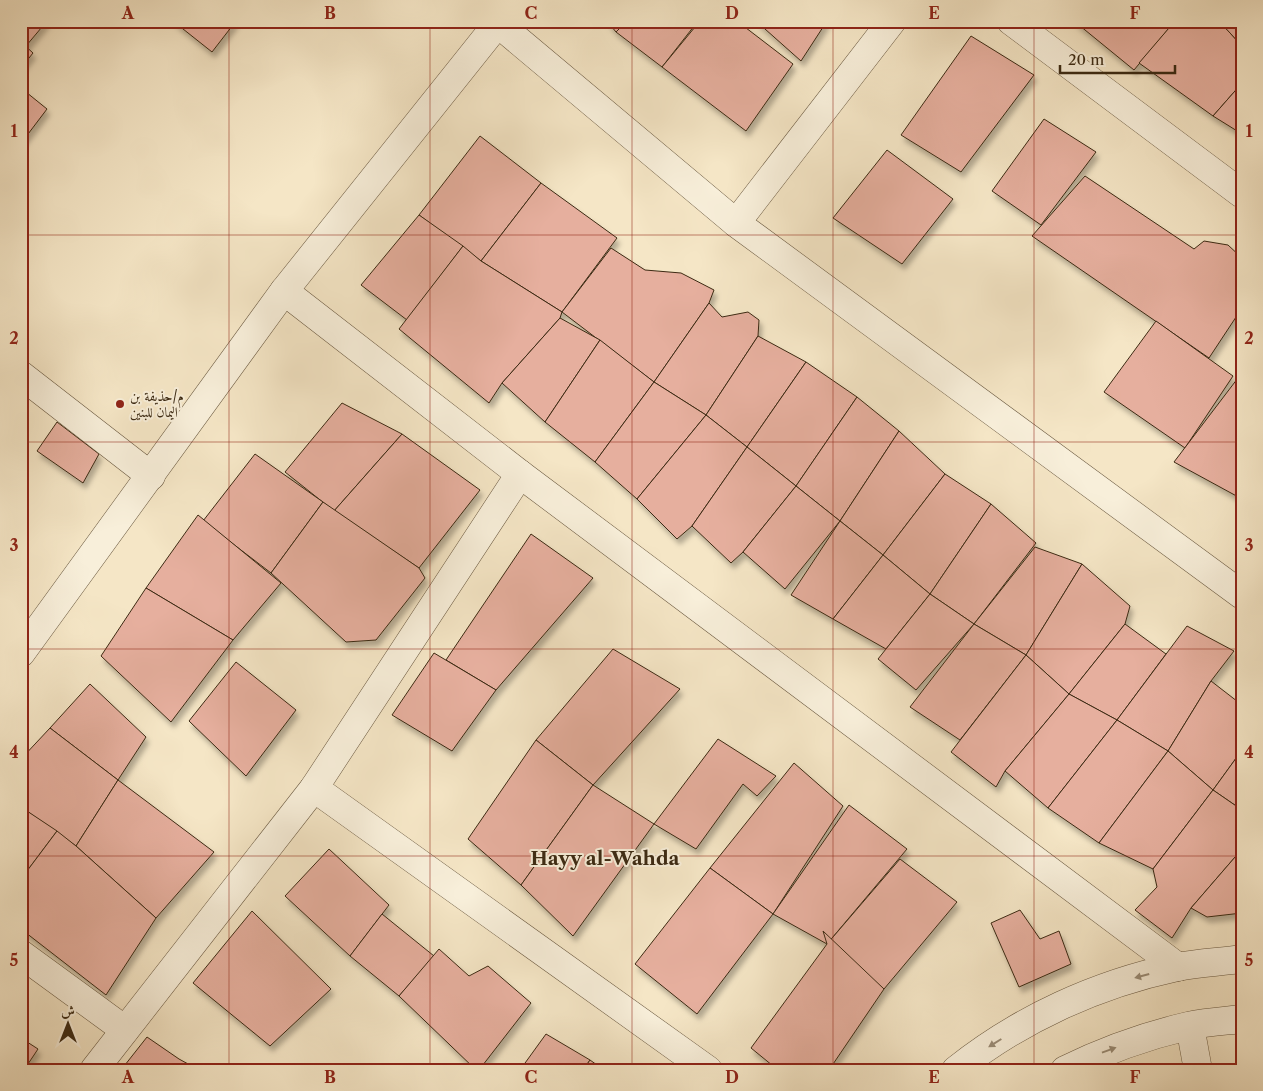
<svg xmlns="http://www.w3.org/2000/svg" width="1263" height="1091" viewBox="0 0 1263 1091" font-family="'Libre Caslon Text',Amiri,serif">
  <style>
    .building { fill: #e6af9e; stroke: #3c2a13; filter: url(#shadow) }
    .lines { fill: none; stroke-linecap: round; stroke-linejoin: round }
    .minor-casing { stroke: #6a5940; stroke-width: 29 }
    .tertiary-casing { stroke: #6a5940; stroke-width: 29 }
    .minor { stroke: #f8efda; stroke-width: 28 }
    .tertiary { stroke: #f8efda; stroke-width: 28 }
    .oneway { fill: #9a8c76 }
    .grid { fill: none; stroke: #8f2418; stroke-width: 1; stroke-opacity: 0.55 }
    .poi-dot { fill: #8f2418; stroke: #f8efda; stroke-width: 2 }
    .labels { text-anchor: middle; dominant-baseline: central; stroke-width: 4; stroke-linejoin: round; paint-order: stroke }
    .poi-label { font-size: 14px; fill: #3c2a13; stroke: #f8efda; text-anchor: start }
    .district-label { font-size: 19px; font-weight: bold; fill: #3c2a13; stroke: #f8efda }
    .neatline { fill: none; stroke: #8f2418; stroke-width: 2 }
    .grid-label { font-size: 16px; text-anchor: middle; font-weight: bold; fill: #8f2418 }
  </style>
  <defs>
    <filter id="shadow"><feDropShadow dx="3" dy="5.5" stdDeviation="2.5" flood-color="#0004"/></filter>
  </defs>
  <rect width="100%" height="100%" fill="#f5e6c6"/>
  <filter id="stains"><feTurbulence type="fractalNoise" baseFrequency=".004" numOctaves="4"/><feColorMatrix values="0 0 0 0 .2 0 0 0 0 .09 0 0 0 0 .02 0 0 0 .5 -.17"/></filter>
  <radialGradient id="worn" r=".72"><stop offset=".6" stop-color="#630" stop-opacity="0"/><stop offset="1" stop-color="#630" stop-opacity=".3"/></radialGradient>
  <g class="building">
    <path d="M21,21H47L26,46L21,42Z"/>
    <path d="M173,21H236L212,52Z"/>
    <path d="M607,21H627L616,32Z"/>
    <path d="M627,21H698L662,67L616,32Z"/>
    <path d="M700,21H737L793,64L746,131L662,67Z"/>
    <path d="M756,21H827L801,61Z"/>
    <path d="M1074,21H1175L1134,70Z"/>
    <path d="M1175,21H1219L1242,46V83L1213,116L1139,63Z"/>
    <path d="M1219,21H1242V46Z"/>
    <path d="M971,36L1034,75L961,172L901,135Z"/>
    <path d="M21,42L33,53L21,68Z"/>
    <path d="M1242,83V134L1213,116Z"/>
    <path d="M21,88L47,109L22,142L21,141Z"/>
    <path d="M1044,119L1096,152L1041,225L992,191Z"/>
    <path d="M480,136L541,183L481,261L419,215Z"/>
    <path d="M887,150L953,199L902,264L833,218Z"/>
    <path d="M1085,176L1194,249L1204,241L1228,245L1242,258V308L1209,358L1032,236Z"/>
    <path d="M541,183L617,238L562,312L481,261Z"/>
    <path d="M419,215L463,246L407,320L361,285Z"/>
    <path d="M463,246L481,261L562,312L560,318L502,383L489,403L399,329Z"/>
    <path d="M611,248L645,270L681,273L714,290L709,303L654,382L562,312Z"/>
    <path d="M709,303L722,317L748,312L759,320L758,336L706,415L654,382Z"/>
    <path d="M560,318L600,340L545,422L502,383Z"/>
    <path d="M1156,321L1233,376L1185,448L1104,392Z"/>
    <path d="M758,336L806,362L747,447L706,415Z"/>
    <path d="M600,340L654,382L595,462L545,422Z"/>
    <path d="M806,362L857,397L796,486L747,447Z"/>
    <path d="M1241,374L1242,375V499L1174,462Z"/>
    <path d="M654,382L706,415L637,499L595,462Z"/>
    <path d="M857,397L899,431L840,521L796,486Z"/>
    <path d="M342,403L402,434L334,511L285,472Z"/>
    <path d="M706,415L747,447L692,526L677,539L637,499Z"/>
    <path d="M57,422L99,454L83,483L37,451Z"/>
    <path d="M899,431L945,474L883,555L840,521Z"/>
    <path d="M402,434L480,490L419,568L334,511Z"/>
    <path d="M747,447L796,486L743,552L731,563L692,526Z"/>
    <path d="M255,454L323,502L271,573L203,521Z"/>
    <path d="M945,474L991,504L930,594L883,555Z"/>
    <path d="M796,486L840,521L785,589L743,552Z"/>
    <path d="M323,502L419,568L425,578L376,640L346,642L271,573Z"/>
    <path d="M991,504L1036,543L974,624L930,594Z"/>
    <path d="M198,515L281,583L233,640L146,588Z"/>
    <path d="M840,521L883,555L833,619L791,595Z"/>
    <path d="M531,534L593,578L496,690L446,660Z"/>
    <path d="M1035,547L1082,564L1026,655L974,624Z"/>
    <path d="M883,555L930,594L886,649L833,619Z"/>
    <path d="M1082,564L1130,606L1125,624L1069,694L1026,655Z"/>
    <path d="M146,588L233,640L171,722L101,656Z"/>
    <path d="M930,594L974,624L916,690L878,659Z"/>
    <path d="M974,624L1026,655L960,740L910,707Z"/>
    <path d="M1125,624L1166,654L1117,720L1069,694Z"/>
    <path d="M1187,626L1234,651L1211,681L1168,751L1117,720Z"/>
    <path d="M613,649L680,689L593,785L536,740Z"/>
    <path d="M434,653L496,690L452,751L392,715Z"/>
    <path d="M1026,655L1069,694L1005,771L996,787L951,752Z"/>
    <path d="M236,662L296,710L246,776L189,721Z"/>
    <path d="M1211,681L1242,705V750L1213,790L1168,751Z"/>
    <path d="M90,684L146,737L118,780L50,728Z"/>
    <path d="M1069,694L1117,720L1048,808L1005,771Z"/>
    <path d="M1117,720L1168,751L1099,843L1048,808Z"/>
    <path d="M50,728L118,780L76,846L21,807V759Z"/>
    <path d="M718,739L776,776L757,796L743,784L696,849L654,824Z"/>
    <path d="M536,740L593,785L521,885L468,839Z"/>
    <path d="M1242,750V810L1213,790Z"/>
    <path d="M1168,751L1213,790L1153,869L1099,843Z"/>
    <path d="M794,763L843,806L773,914L710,868Z"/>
    <path d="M118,780L214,852L156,918L76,846Z"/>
    <path d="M593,785L654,824L573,936L521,885Z"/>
    <path d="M1213,790L1242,810V849L1191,908L1172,938L1135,910L1157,887L1153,869Z"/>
    <path d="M849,805L907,849L827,944L773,914Z"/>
    <path d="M21,807L57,831L21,879Z"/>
    <path d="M57,831L76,846L156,918L106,995L21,929V879Z"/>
    <path d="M329,849L389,905L350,956L285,896Z"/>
    <path d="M1242,849V913L1207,917L1191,908Z"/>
    <path d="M900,859L957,902L884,989L827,944Z"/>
    <path d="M710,868L773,914L697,1014L635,964Z"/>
    <path d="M1020,910L1040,939L1059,931L1071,964L1019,987L991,923Z"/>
    <path d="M252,911L331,989L270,1046L193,983Z"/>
    <path d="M382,914L434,956L399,996L350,956Z"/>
    <path d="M823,931L884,989L829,1070H778L751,1048L827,944Z"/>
    <path d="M439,949L469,976L488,966L531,1003L479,1070H476L399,996Z"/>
    <path d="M546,1034L590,1060L583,1070H520Z"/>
    <path d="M147,1037L179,1059L199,1070H121Z"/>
    <path d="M21,1038L38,1049L24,1070H21Z"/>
    <path d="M590,1060L604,1070H583Z"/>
  </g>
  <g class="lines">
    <g class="minor-casing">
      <g id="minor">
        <path d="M1011,21L1242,194"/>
        <path d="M736,223L892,21"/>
        <path d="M284,291L520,474L1178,967"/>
        <path d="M21,375L151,476"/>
        <path d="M21,653L284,291L498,23"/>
        <path d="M314,788L708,1070"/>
        <path d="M21,954L125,1030"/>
        <path d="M1190,1026L1198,1070"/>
        <path d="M94,1070L314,788L520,474"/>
      </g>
    </g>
    <g class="tertiary-casing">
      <g id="tertiary">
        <path d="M495,21L736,223L1242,595"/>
        <path d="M956,1070C1020,1019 1097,984 1177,967C1198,963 1220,962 1242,959"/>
        <path d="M1065,1070C1104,1051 1145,1036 1188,1026C1206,1022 1224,1021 1242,1019"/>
      </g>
    </g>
    <use href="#minor" class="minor"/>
    <use href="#tertiary" class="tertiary"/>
  </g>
  <defs><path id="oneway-solid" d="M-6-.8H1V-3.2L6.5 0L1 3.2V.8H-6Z" transform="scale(1.25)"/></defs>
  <g class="oneway">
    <use href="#oneway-solid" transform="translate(1142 976) rotate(165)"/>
    <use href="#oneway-solid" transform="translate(995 1043) rotate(148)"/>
    <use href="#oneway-solid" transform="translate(1109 1050) rotate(-20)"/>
  </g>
  <path class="grid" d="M229,21V1070M430,21V1070M632,21V1070M833,21V1070M1034,21V1070M21,235H1242M21,442H1242M21,649H1242M21,856H1242"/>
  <circle class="poi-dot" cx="120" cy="404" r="5"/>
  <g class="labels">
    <g class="poi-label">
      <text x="130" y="396">م/حذيفة بن<tspan x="130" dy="16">اليمان للبنين</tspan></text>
    </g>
    <g class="district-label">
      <text x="605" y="858">Hayy al-Wahda</text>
    </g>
  </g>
  <rect width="1263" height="1091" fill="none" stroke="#f5e6c6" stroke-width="55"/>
  <g transform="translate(68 1024)" stroke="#f8efda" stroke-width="4" paint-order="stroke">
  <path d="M0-4L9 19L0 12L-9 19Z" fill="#3c2a13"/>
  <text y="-8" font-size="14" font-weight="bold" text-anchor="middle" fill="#3c2a13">ش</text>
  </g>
  <path d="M1060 65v8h115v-8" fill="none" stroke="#3c2a13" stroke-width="2.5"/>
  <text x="1068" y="65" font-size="15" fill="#3c2a13" stroke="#f8efda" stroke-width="4" paint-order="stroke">20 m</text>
  <rect x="28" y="28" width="1208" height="1036" class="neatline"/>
  <g class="grid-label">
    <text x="128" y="19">A</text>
    <text x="330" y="19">B</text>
    <text x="531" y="19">C</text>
    <text x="732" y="19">D</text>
    <text x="934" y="19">E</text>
    <text x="1135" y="19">F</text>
    <text x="14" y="137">1</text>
    <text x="1249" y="137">1</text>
    <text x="14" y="344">2</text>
    <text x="1249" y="344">2</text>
    <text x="14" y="551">3</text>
    <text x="1249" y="551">3</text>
    <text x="14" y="758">4</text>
    <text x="1249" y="758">4</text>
    <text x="14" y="966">5</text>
    <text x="1249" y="966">5</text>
    <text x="128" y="1083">A</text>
    <text x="330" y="1083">B</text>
    <text x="531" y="1083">C</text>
    <text x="732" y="1083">D</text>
    <text x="934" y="1083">E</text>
    <text x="1135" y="1083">F</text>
  </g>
  <rect width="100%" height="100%" filter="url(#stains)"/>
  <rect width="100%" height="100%" fill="url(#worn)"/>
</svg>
